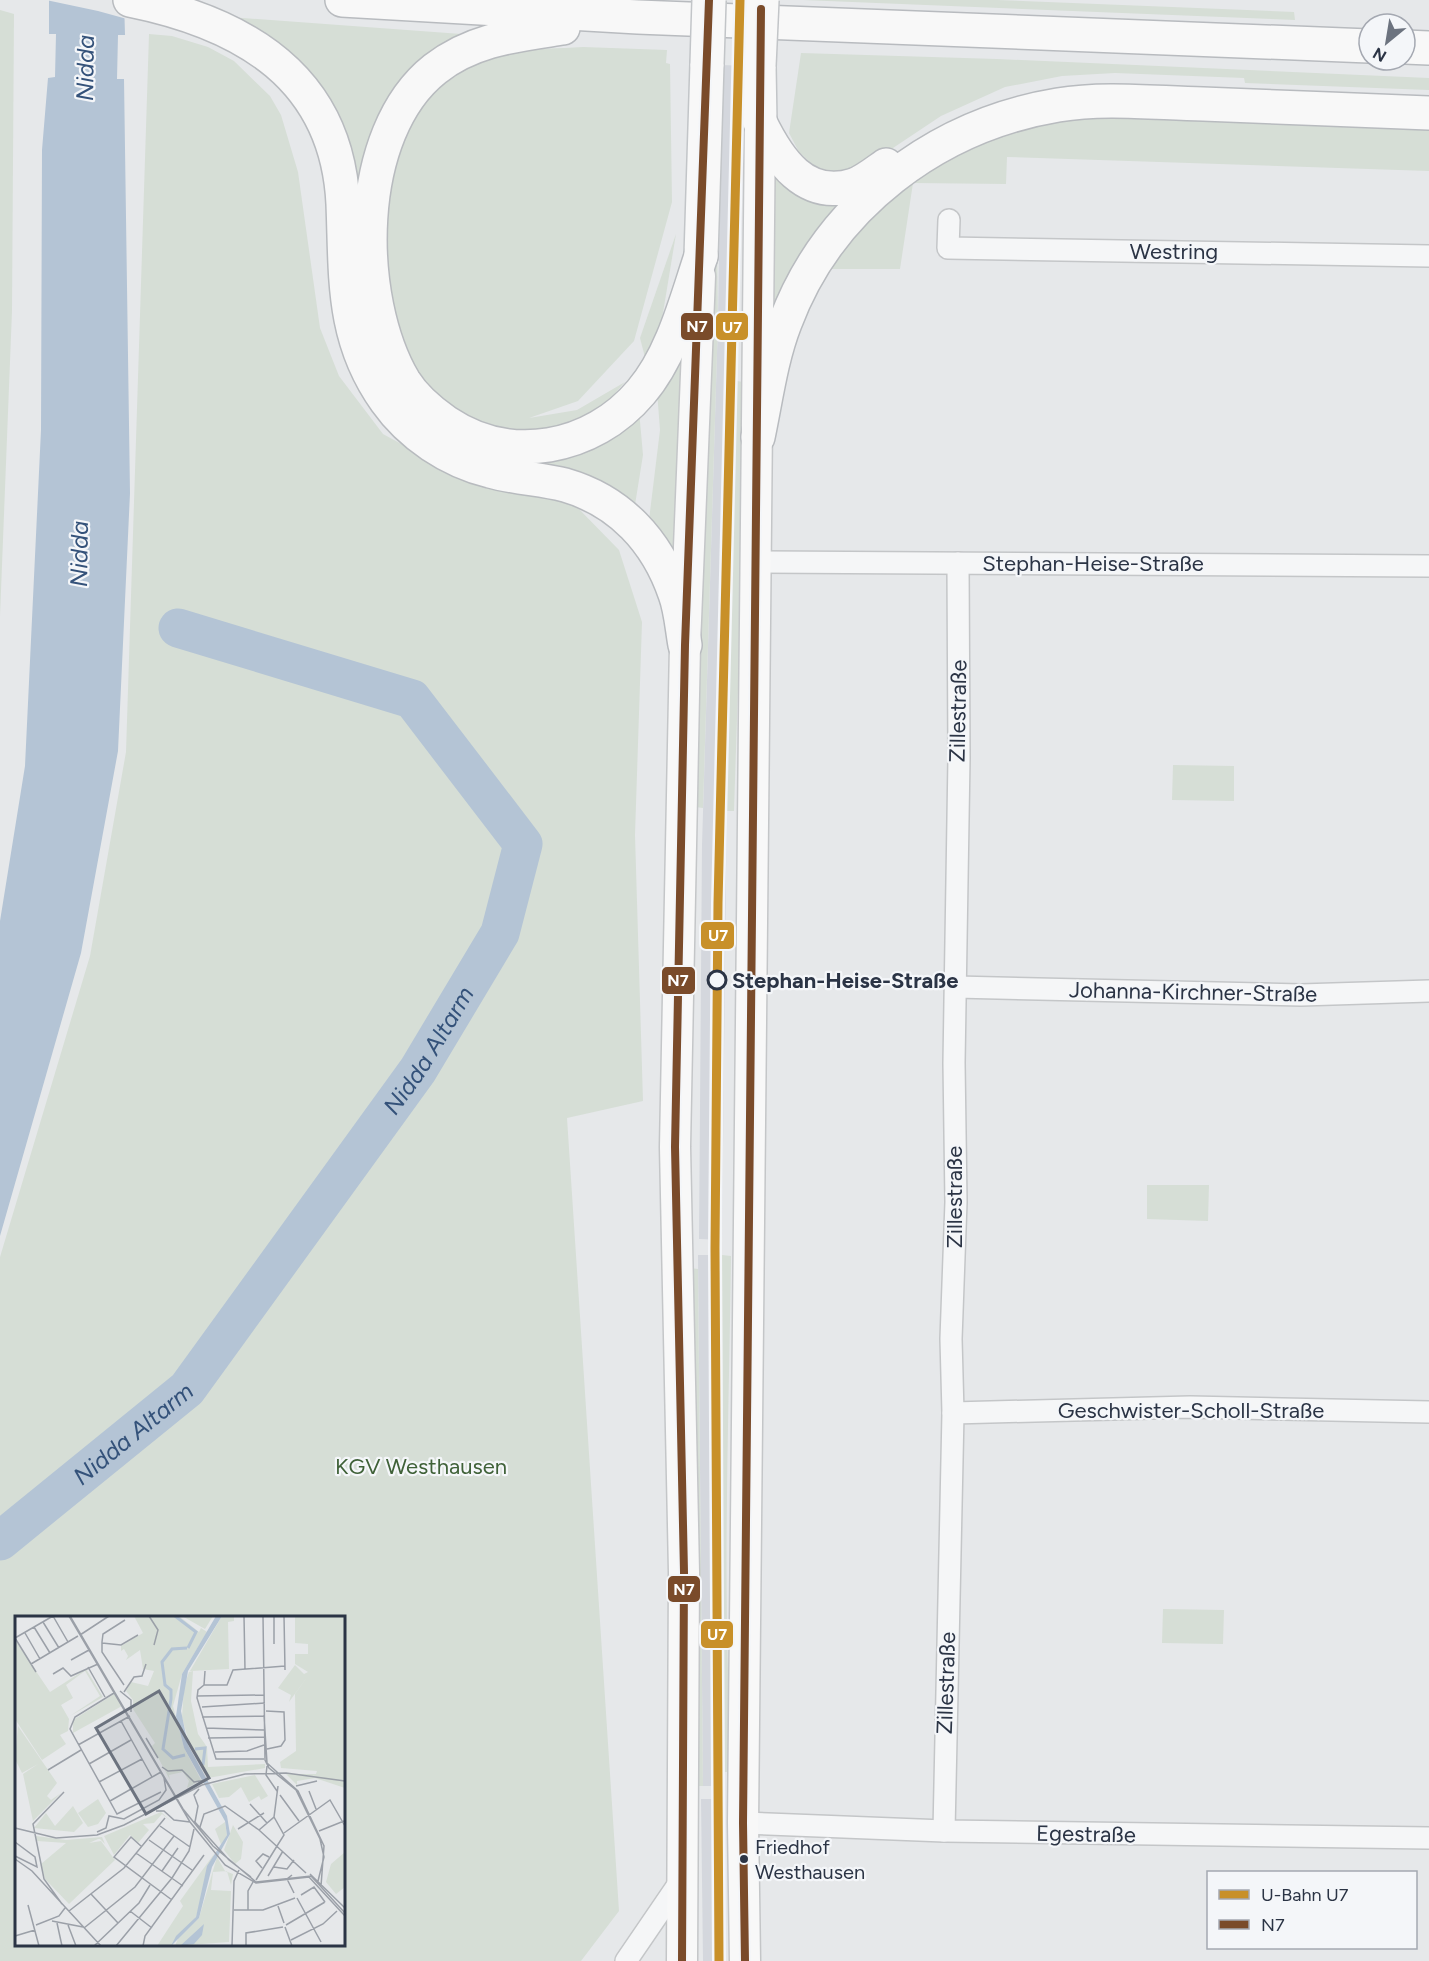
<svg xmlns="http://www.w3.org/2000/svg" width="1429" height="1961" viewBox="0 0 1429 1961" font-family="Figtree,sans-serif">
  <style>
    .built { fill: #d4d7dd }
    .green { fill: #d6ded6; fill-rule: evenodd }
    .water { fill: #b4c4d5 }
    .pier { fill: #e6e8ea }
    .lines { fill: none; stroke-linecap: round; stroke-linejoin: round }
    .river { stroke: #b4c4d5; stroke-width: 39 }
    .minor-casing { stroke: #c4c6c8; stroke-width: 24 }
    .secondary-casing { stroke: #c4c6c8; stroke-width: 33 }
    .primary-casing { stroke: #c2c5c8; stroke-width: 36 }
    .motorway-casing { stroke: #b8bbbf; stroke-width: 36 }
    .minor { stroke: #f5f6f7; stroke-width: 21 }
    .secondary { stroke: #f8f8f8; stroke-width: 30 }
    .primary { stroke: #f8f8f8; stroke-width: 33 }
    .motorway { stroke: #f8f8f8; stroke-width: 33 }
    .primary-bridge-casing { stroke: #c2c5c8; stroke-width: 36; stroke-linecap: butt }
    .primary-bridge { stroke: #f8f8f8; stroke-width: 33 }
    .bus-1-casing { stroke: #f4f6f9; stroke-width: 12 }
    .bus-1 { stroke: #7a4b2a; stroke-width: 8 }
    .metro-1-casing { stroke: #f4f6f9; stroke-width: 14 }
    .metro-1 { stroke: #c89029; stroke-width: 9 }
    .stop-dot { fill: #f4f6f9; stroke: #2b3445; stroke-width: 3 }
    .bus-dot { fill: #2b3445; stroke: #f4f6f9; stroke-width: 2 }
    .labels { text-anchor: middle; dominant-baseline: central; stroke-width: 4.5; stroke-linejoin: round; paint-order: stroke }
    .bus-label { font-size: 20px; fill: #2b3445; stroke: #f4f6f9; text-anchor: start }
    .street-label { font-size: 22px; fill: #2b3445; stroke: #f4f6f9 }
    .stop-label { font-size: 22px; font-weight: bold; fill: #2b3445; stroke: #f4f6f9; text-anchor: start }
    .park-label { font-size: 22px; fill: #3f6138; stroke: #f4f6f9 }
    .water-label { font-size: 24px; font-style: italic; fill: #34527a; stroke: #f4f6f9 }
    .inset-river { fill: none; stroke: #b4c4d5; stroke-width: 3 }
    .inset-road { fill: none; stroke: #9ba0a8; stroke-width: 1.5 }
    .view { fill: #6c737f; fill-opacity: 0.15; stroke: #6c737f; stroke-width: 3 }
    .inset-edge { fill: none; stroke: #2b3445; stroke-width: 3 }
    .line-badge { stroke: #f4f6f9; stroke-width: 2 }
    .badge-label { font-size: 16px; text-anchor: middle; font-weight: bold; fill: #fff }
  </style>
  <rect width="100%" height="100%" fill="#e6e8ea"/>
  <g class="built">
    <path d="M722,65L746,66L728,689L722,1240L699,1239L702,845L718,321Z"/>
    <path d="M698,1255H722L721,1633L725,1786H703Z"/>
    <path d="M701,1799H725L724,1961H703Z"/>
  </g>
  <g class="green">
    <path d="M803,0H997L1294,12L1295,20Z"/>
    <path d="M0,10L14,14L12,311L0,616Z"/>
    <path d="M215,16L475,35C450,49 420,62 402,87C325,197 347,424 499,457C552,469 600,444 639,410L643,455L634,511C606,487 572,476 535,469C519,467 502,466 486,462C450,451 416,429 394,398C314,285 399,151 282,54C262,38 238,27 215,16Z"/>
    <path d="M149,34L172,36L208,47L234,61L270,96L281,115L298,172L320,328L339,376L383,434L440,465L517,486L577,507L619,550L642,622L635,835L643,1101L567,1118L619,1911L581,1961H0V1257L90,956L126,752ZM16,1618H344V1944H16Z"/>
    <path d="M583,47L667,50L666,63L670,64L672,202L634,341L578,401L529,418L577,410L625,382C618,389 612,399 604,406C573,429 534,438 497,427C467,418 438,400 420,374C376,308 372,175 420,109C434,90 458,72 480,62C511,48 549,49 583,47Z"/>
    <path d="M801,53L997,59L1429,78V90L1245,83L1244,78L1115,73L1062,76L1005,87L941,116L854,174H828L813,165L799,152L789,133Z"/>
    <path d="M1078,109L1429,118V171L1007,157L1006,184L913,183L900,269H825L855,227L924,163Z"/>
    <path d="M771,158L847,194L777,315L768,312Z"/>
    <path d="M676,234L660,331L647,365L640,338Z"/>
    <path d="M717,245L718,321L703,808L695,807L691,764L714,257Z"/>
    <path d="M682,340L680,561L649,520L660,430L657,391Z"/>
    <path d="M737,381L743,382V534L734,811H726Z"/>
    <path d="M1173,765L1234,766V801L1172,800Z"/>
    <path d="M1147,1185H1209L1208,1221L1147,1219Z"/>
    <path d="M722,1255L731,1256C729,1428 721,1601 733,1772H724L721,1633Z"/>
    <path d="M690,1268L698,1269L703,1786H692Z"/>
    <path d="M1163,1609L1224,1610L1223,1644L1162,1643Z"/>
  </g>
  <path class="water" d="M49,0H124L125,35H118L117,79H124L130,493L118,751L81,953L0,1236V921L25,766L41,430L42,150L48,78L55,77L56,34H49Z"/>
  <path class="pier" d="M46,0H127V19L98,11Z"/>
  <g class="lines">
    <path class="river" id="s1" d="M0,1541L187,1389L418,1070L500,933L523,844L412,699L178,628"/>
    <g class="minor-casing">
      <g id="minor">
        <path d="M949,220L948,248L1429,256"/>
        <path d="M757,562L1429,566"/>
        <path d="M956,987L1301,995L1429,991"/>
        <path d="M953,1413L1190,1407L1429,1412"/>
        <path d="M743,1823L944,1831L1429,1838"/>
        <path d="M944,1831L953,1413L951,1339L956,1202L954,1063L959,758L958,563"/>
        <path d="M626,1961L682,1879"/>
      </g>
    </g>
    <g class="secondary-casing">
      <g id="secondary">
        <path d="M682,1961L684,1572L675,1147L685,645L700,276"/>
        <path d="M745,1961L743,1823L760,122"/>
      </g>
    </g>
    <g class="primary-casing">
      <g id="primary">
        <path d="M759,66L760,122"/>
        <path d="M701,256L707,64"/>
      </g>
    </g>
    <g class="motorway-casing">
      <g id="motorway">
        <path d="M130,0C244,23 337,77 343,204C346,277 341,338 386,401C410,435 449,461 490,471C515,478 541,479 565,485C620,501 657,541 675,594C681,610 682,629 685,645"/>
        <path d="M342,0L638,17L1369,46"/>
        <path d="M563,28C517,35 473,39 435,69C354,133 355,298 404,381C414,397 430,411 446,422C510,465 592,450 641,392C672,356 686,301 701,256"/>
        <path d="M1405,47L1429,48"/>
        <path d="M760,122C778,159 805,201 854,185C865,181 876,172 886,165"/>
        <path d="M758,437C766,399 771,359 785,323C829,205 937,125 1058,105C1105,97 1155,103 1203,104C1278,107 1354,110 1429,113"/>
      </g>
    </g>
    <use href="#minor" class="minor"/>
    <use href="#secondary" class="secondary"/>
    <use href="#primary" class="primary"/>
    <use href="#motorway" class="motorway"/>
    <g class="primary-bridge-casing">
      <g id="primary-bridge">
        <path d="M707,64L709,0"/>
        <path d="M759,66L762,0"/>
      </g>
    </g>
    <use href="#primary-bridge" class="primary-bridge"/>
    <g class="bus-1-casing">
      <g id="bus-1">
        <path d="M682,1961L684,1572L675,1147L685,645L709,0"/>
        <path d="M745,1961L743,1823L761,9"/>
      </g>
    </g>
    <use href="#bus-1" class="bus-1"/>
    <g class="metro-1-casing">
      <path id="metro-1" d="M719,1961L715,1248L718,903L740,0"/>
    </g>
    <use href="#metro-1" class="metro-1"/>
  </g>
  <circle class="stop-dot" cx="717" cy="980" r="9"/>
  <circle class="bus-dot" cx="744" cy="1859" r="5"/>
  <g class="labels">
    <g class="bus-label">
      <text x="755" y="1847">Friedhof<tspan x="755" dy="25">Westhausen</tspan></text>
    </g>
    <g class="street-label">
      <text x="1174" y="251">Westring</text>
      <text x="1093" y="563">Stephan-Heise-Straße</text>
      <text transform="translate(958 711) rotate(-89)">Zillestraße</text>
      <text transform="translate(1193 992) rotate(1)">Johanna-Kirchner-Straße</text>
      <text transform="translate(954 1197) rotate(-90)">Zillestraße</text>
      <text x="1191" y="1410">Geschwister-Scholl-Straße</text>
      <text transform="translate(946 1683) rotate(-88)">Zillestraße</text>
      <text transform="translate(1086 1834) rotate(1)">Egestraße</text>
    </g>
    <g class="stop-label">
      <text x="732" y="980">Stephan-Heise-Straße</text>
    </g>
    <g class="park-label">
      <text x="421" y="1466">KGV Westhausen</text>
    </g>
    <g class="water-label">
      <text transform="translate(85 68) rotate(-89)">Nidda</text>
      <text transform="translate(79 554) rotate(-89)">Nidda</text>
      <text stroke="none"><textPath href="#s1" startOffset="657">Nidda Altarm</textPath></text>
      <text stroke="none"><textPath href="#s1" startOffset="171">Nidda Altarm</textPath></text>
    </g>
  </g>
  <g transform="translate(15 1616)">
    <rect width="330" height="330" fill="#e6e8ea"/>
    <path d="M119,0H164L184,16L186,12L192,16L167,58L158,90L169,132L186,164L172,172L174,165L168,156L154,159L155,164L137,130L140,127L118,93V84L111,75L116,66L133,70L139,55L128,53L125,34L111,44L113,40L109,33L106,35V30L128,17ZM167,0H198L190,13ZM207,0H219V5L213,6L214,53L175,55ZM280,0H330V172L300,162L282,165V169L271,158H301L302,155L266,152L265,146L281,135L280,78L295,57L274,86L276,79L263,72L280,49L289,58L293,56L280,48V38H293V28L280,27ZM0,24L35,76L71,53L88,81L55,100L85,80L70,55L51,69L58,82L46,89L54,103L53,115L45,119L51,128L27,144L0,103ZM178,55L176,85L183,118L192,131L193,151L250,148V152L193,162L174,127L167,101L169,71L174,56ZM99,78L107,90L58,117V104ZM3,110L42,167L32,180L36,184L46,177L18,205L8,158L23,148L7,157L0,143ZM240,159L253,180L246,184L244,180L234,186L226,171L214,181L204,182L197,168ZM83,183L91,197L83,208L73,211L63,197ZM58,190L68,207L59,216L19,212L31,197L40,210ZM146,196L157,206L147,198L139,207L128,208L134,214L123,227L115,219L99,239L89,220ZM210,206L212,219L207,231L200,213ZM218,209L228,226L226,243L220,248L209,234ZM21,220L51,224L87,221L90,228L85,223H83L74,227L86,225L100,244L54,288L30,263L26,248L51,227L22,225ZM330,236V271L321,278L311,266L316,248ZM199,238L181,301L156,330H142L168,290L165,285ZM202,241L210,255L218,258L216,269L212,255L198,256L196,274L216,275L214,326L160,330L164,320L184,302Z" fill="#d6ded6"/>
    <path d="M201,0H207L173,55L166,95L173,129L212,200L215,218L197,251L184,302L156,330L161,320L181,301L192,250L212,219L210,205L169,132L161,100L167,58ZM189,308L187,319L179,328L165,330Z" fill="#b4c4d5"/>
    <path class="inset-river" d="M160,0L181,16L173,32M180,133L190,132L188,149M170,139L158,142L148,133L156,83V74L150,69L147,46L157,33L172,32"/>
    <path class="inset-road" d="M38,0L53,26M54,0L175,206L210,249L241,267L294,261L330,300M55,0L168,193L198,230L241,266L296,260L330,297M134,0L143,14L139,29M229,0L230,54M248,0L250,144L254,152L281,174L305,223L309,241L303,265M259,0V28M269,0L270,54M28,6L44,32M19,11L35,37M10,17L25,43M65,19L94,0M0,22L38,0M0,22L21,56M87,27L106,29L123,19M56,44L74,34M16,48L63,20M73,51L90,81M190,55L189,69H212L218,54L270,50M38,58L48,52L56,60L83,48M109,69L87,36V26L88,18L110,4M189,69L183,74L182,82L201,143H249M105,75L116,84V96M109,76L119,61L127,60L131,48M99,77L60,101L55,113L102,198L146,176M182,80L249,79M187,91L250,87M251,95L269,96L270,124L266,130L252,133M249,99L252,147L283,175L309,230L306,270M187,101L249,100M106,105L137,161M191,112L249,114M131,122L143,142M193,122L249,121M63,129L115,100M200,136L232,135L249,129M74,148L116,124M252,150L251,159L262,175M147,151L153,155L167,154L179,166L191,164M33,154L66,134M84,166L127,143M281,170L302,165M294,175L301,193M265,179L284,205M95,185L146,156M235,188L252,207M141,195H149L159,204L175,206M259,201L269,219L262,230M179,205L214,244L236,261M180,206L183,190L179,179L184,173M145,210L175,231M185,211L189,198L210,190L244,214L291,257M0,212L41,222L82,219L109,209L187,169L230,158L271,157L330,165M223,213L249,197M244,214L259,201L263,170M304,215L329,205M82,216L91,212L94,200L109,203L144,184L151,174L149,162M269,217L315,184L330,210M134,224L177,254M0,226L20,241L22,251L0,240M127,231L116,221L99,241L157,284M121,237L168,270M0,243L17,255L86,330M259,251L272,253L279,244M247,252L241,245L248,238L254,241M147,255L163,232M295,258L330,292M277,259L272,263L279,277M253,260L268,235M241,264L262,230M76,278L103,307M286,279L299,271L310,286M282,282L306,326M47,288L29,263L18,208L49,176M13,289L24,330M263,290L269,307M219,294H248L280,282M233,294V275L238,266M54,295L109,252L150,202M115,295L137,312M37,305L68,311M42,307L47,330M21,309L44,300L50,292M53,309L61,330M271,309L310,286M270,311L277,330M69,312L120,271L159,220M0,320L20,314M276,324L308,308L322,295M79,330L124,287L135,269M101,330L157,262L174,235L179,213M128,330L130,320L189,239M217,330L219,265L224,254M231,330V317L268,311"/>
    <path class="view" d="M144,75L194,162L131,198L81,112Z"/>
    <rect width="330" height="330" class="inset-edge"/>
  </g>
  <g class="line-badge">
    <rect x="680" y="312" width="34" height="29" rx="6" fill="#7a4b2a"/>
    <rect x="715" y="312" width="34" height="29" rx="6" fill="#c89029"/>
    <rect x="700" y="921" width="35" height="29" rx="6" fill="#c89029"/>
    <rect x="661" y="966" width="35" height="29" rx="6" fill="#7a4b2a"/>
    <rect x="667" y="1575" width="34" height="28" rx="6" fill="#7a4b2a"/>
    <rect x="700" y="1620" width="34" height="29" rx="6" fill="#c89029"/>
  </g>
  <g class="badge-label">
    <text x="697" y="332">N7</text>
    <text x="732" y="333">U7</text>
    <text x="718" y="941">U7</text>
    <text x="678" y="986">N7</text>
    <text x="684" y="1595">N7</text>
    <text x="717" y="1640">U7</text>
  </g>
  <rect x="1207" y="1871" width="210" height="78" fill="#f4f6f9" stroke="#a4a8b1" stroke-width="1.5"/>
  <rect x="1219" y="1890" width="30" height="9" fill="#c89029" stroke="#a4a8b1" stroke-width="1.5"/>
  <text x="1261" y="1901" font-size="18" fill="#2b3445">U-Bahn U7</text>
  <rect x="1219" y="1920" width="30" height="9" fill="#7a4b2a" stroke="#a4a8b1" stroke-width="1.5"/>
  <text x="1261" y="1931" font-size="18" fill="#2b3445">N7</text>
  <g transform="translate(1387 42) rotate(210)"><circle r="28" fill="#f4f6f9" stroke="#a4a8b1" stroke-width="1.5"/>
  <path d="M0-4.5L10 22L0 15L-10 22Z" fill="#6c737f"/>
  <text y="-9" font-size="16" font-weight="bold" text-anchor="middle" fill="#2b3445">N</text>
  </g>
</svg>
